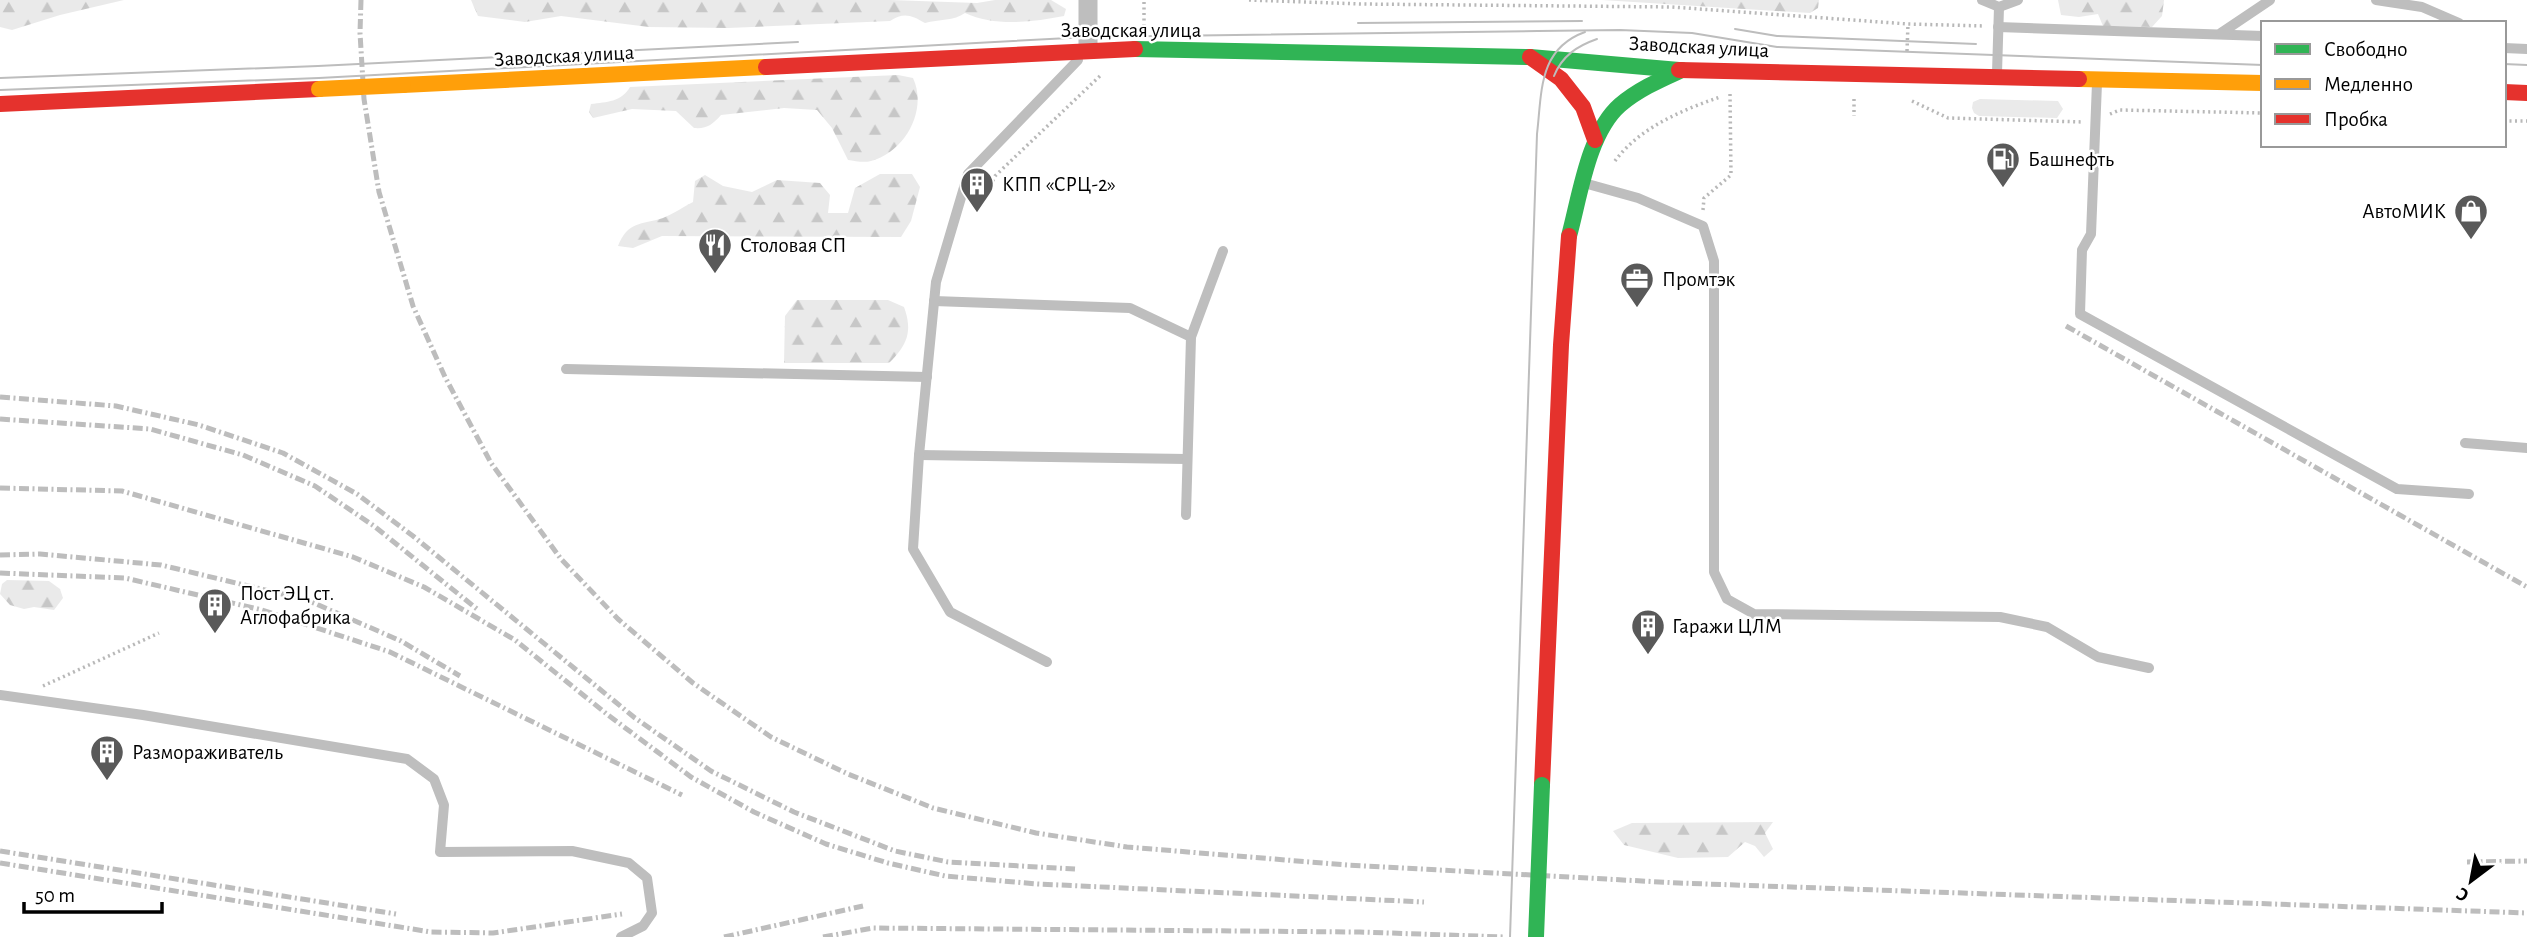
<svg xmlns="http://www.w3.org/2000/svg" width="2527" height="937" viewBox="0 0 2527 937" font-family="'Alegreya Sans',sans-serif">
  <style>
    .green { fill: #eaeaea }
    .forest { fill: url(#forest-firs) }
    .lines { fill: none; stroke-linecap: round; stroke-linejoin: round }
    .path { stroke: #b8b8b8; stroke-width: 3.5; stroke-dasharray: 2 3.5; stroke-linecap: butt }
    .lane { stroke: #bebebe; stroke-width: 10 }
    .street { stroke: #bebebe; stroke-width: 19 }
    .fast { stroke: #30b455; stroke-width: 16 }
    .slow { stroke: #ff9f0a; stroke-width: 16 }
    .jam { stroke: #e5322d; stroke-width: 16 }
    .tram { stroke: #bdbdbd; stroke-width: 2 }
    .rail { stroke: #bdbdbd; stroke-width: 5; stroke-dasharray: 10 3.5 2 3.5; stroke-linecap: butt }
    .fast-bridge { stroke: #30b455; stroke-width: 16 }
    .slow-bridge { stroke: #ff9f0a; stroke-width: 16 }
    .labels { text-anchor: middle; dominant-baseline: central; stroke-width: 5; stroke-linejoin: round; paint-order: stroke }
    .street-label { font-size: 21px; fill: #000; stroke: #fff }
    .poi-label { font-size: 21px; fill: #000; stroke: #fff; text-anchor: start }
  </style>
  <defs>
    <pattern id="forest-firs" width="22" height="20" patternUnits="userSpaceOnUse" patternTransform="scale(1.75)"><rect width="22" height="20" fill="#eaeaea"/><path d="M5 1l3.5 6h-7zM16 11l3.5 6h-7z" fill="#c7c7c7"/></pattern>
  </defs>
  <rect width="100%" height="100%" fill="#fff"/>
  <path class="green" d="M1980,99L2058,101L2063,109L2057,118L1979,116L1974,113L1972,108L1973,102Z"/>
  <g class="forest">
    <path d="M0,0H124L60,15L12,30L0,27Z"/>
    <path d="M471,0H890L977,3L995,0H1051L1066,9L1064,16C1033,22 995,27 965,13C954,21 939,19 925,23C911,15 904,12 890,21L728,28L649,27L561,16L525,22L478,16Z"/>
    <path d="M1602,0H1819L1818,8L1810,13Z"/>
    <path d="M2058,0H2164L2162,16L2152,27L2103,26L2098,14L2079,17L2061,15Z"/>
    <path d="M898,75L913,78C928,110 905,152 871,161C864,163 855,161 848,160L832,128L817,110L784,108L721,115C712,125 707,129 694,128L676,111L632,109L593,118L589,112L591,104C607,102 621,102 630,87Z"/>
    <path d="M880,174H912L920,187L911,221L901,237L662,236L633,248L618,246C628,221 641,225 663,218C673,214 683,207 693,202L695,181L705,175L723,186L752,192L777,180L820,183L830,195L828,213H848L855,188Z"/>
    <path d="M797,300H888L904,307C913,332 907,345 889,363H784L785,316Z"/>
    <path d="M7,580L49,581L60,589L63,598L54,610L34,607L24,609L10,605L0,594L2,584Z"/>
    <path d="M1773,822L1765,833L1773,849L1764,857L1755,846L1745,842L1728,857L1678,858L1624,845L1613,831L1632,823Z"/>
  </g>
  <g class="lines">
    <g class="path">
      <path d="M1249,0L1362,4L1672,7L1908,24L1985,26"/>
      <path d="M1144,26V0"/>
      <path d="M1907,51L1908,24"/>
      <path d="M1854,99V116"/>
      <path d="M1912,101L1948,118L2083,122"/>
      <path d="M2110,114L2120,110L2263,113"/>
      <path d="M2504,121H2527"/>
      <path d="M1615,161C1639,128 1682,110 1720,97"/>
      <path d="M981,206L995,176L1101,75"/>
      <path d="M1703,210L1704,198L1731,175L1730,94"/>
      <path d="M43,686L159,633"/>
    </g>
    <g class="lane">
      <path d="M1982,0L1999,7L2018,0"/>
      <path d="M2376,0L2422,7L2459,23"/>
      <path d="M1998,27L2263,36"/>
      <path d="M2221,33L2270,0"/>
      <path d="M2504,48L2527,49"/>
      <path d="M1997,73L1999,7"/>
      <path d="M2097,83L2091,234L2082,250L2080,314L2397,489L2469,494"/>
      <path d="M1584,183L1638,198L1703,226L1714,261V572L1727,599L1754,614L2000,617L2047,627L2098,657L2149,668"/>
      <path d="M934,301L1130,308L1191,337"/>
      <path d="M566,369L927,377"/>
      <path d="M2465,443L2527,448"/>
      <path d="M919,455L1187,459"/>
      <path d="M1186,515L1191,337L1223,251"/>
      <path d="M1047,662L950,612L913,549L919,455L936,282L968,174L1078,60"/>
      <path d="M0,695L143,715L407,759L434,779L444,805L440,852L572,851L629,863L647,878L652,913L643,926L621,937"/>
    </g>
    <path class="street" d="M1088,49V0"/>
    <g class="fast">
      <path d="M1135,49L1530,57L1679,70"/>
      <path d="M1569,236C1580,196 1588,133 1620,105C1639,89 1660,80 1682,70"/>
    </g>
    <g class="slow">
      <path d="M2079,79L2263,83"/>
      <path d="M403,85L766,67"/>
    </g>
    <g class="jam">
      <path d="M1530,57L1561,79L1583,107L1595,140"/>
      <path d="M766,67L1135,49"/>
      <path d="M1679,70L2079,79"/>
      <path d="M2504,92L2527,93"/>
      <path d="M0,104L319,89"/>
      <path d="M1542,785L1561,345L1569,236"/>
    </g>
    <g class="tram">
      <path d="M1358,23L1582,21"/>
      <path d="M1735,29L1777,36L1976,44"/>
      <path d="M2504,64L2527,65"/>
      <path d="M1554,76C1562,56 1577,46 1597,39"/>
      <path d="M0,78L318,66L798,42"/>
      <path d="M0,90L319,78L1088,37L1538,31L1620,30L1692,33L1777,47L2263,65"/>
      <path d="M1510,937L1537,134C1542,92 1538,49 1585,32"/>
    </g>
    <g class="rail">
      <path d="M361,0L360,33L364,99L379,192L413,306L445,377L491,463L561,559L618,619L693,683L771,737L848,774L933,808L1036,833L1127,847L1347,865L1679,883L2527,913"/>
      <path d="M2066,326L2527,587"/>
      <path d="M0,397L116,406L199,425L283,453L357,494L413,536L635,718L711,771L794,812L895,851L948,862L1075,869"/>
      <path d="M0,419L150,429L243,455L315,486L374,526L477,609"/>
      <path d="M0,488L122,491L353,557L424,587L515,640L608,715L691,777L754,812L826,844L888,863L945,876L1038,884L1424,902"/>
      <path d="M0,555L40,554L161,565L307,600L401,641L460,676"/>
      <path d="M0,573L125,578L262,610L390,652L682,795"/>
      <path d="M0,851L396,914"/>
      <path d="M2467,862L2527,861"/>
      <path d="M0,863L431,932L493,933L622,914"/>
      <path d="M724,937L863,906"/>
      <path d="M823,937L873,928L1360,932L1505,937"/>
    </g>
    <path class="fast-bridge" d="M1536,937L1542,785"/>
    <path class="slow-bridge" d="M319,89L403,85"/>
  </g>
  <defs>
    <g id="fuel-pin" transform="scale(1.75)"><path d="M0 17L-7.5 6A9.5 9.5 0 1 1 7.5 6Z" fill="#595959" stroke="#fff"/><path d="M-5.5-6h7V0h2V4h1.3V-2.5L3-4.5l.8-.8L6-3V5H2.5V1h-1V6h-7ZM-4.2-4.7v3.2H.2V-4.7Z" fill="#fff"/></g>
    <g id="building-pin" transform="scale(1.75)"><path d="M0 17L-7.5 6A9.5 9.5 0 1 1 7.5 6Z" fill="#595959" stroke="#fff"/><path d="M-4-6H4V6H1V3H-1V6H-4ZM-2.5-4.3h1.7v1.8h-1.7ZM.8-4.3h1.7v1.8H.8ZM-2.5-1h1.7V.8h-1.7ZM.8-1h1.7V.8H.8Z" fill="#fff"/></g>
    <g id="shop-pin" transform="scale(1.75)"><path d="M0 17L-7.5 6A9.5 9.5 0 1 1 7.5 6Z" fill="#595959" stroke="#fff"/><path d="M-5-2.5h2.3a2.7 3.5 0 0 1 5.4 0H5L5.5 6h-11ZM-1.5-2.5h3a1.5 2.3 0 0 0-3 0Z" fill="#fff"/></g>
    <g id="restaurant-pin" transform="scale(1.75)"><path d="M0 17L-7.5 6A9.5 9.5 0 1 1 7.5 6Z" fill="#595959" stroke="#fff"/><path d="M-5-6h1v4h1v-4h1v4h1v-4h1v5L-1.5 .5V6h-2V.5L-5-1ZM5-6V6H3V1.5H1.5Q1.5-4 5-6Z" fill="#fff"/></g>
    <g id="office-pin" transform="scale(1.75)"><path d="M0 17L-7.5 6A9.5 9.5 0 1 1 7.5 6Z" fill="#595959" stroke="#fff"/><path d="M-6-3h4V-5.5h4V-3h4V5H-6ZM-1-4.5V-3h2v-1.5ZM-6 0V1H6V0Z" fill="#fff"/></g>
  </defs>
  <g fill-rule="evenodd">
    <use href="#fuel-pin" x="2003" y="159"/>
    <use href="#building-pin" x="977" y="184"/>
    <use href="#shop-pin" x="2471" y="211"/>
    <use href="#restaurant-pin" x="715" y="245"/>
    <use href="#office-pin" x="1637" y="279"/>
    <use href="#building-pin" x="215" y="605"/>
    <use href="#building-pin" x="1648" y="626"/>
    <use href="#building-pin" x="107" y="752"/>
  </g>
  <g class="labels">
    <g class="street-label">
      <text x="1131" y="30">Заводская улица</text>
      <text transform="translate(1699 47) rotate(3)">Заводская улица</text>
      <text transform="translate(564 56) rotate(-3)">Заводская улица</text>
    </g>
    <g class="poi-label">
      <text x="2028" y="159">Башнефть</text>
      <text x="1002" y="184">КПП «СРЦ-2»</text>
      <text x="2446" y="211" text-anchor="end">АвтоМИК</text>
      <text x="740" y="245">Столовая СП</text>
      <text x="1662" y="279">Промтэк</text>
      <text x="240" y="593">Пост ЭЦ ст.<tspan x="240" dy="24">Аглофабрика</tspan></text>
      <text x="1672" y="626">Гаражи ЦЛМ</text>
      <text x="132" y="752">Размораживатель</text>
    </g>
  </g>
  <rect x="2261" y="21" width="245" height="126" fill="#ffffff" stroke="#999999" stroke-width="2"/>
  <rect x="2275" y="44" width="35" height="10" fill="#30b455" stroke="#999999" stroke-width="2"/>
  <text x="2324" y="56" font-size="21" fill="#000000">Свободно</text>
  <rect x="2275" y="79" width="35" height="10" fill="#ff9f0a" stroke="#999999" stroke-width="2"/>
  <text x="2324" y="91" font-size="21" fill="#000000">Медленно</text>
  <rect x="2275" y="114" width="35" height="10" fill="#e5322d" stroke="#999999" stroke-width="2"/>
  <text x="2324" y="126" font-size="21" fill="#000000">Пробка</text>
  <g transform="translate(2471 881) rotate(212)" stroke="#ffffff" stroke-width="5" paint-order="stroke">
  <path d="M0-5L12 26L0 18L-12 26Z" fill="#000000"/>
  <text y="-10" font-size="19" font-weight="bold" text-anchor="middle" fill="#000000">С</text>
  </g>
  <path d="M24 902v10h138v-10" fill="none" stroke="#000000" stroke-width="3.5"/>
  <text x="35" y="902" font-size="21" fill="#000000" stroke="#ffffff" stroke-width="5" paint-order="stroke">50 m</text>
</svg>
